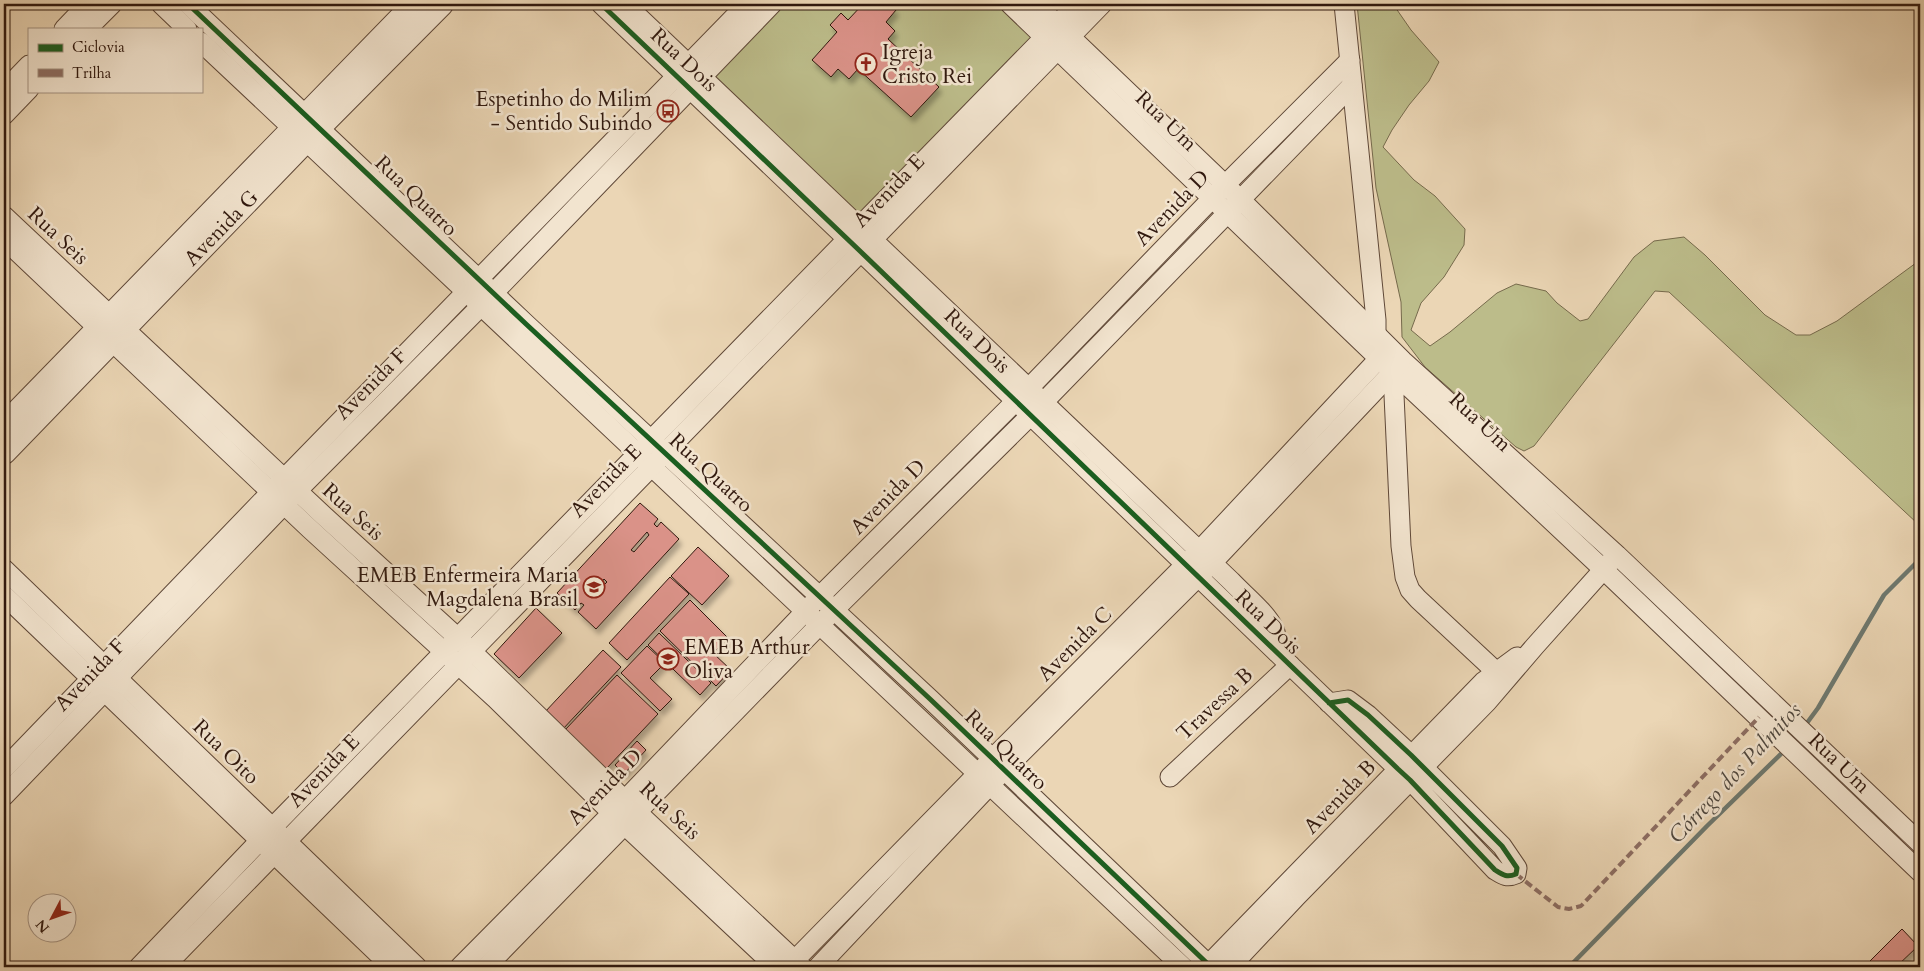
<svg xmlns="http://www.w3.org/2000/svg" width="1924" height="971" viewBox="0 0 1924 971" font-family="Cardo,serif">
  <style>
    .green { fill: #bcbc8a; stroke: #766a4c }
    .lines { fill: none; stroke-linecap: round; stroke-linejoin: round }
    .stream { stroke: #6e7970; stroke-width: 4.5 }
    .building { fill: #da9288; stroke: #30180e; fill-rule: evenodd; filter: url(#shadow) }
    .minor-casing { stroke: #5f4838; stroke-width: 21 }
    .tertiary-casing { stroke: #5f4838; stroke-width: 26 }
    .minor { stroke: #f2e4cf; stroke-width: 19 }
    .tertiary { stroke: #f2e4cf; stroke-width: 24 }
    .quiet { stroke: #8d6e63; stroke-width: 4; stroke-dasharray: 8 4; stroke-linecap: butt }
    .cycleway-casing { stroke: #f2e4cf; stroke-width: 8 }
    .cycleway { stroke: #1b5e20; stroke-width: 5 }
    .labels { text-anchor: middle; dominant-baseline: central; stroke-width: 5; stroke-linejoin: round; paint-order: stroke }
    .poi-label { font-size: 21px; fill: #30180e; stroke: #f2e4cf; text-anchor: start }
    .street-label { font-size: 21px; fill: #30180e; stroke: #f2e4cf }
    .water-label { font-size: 22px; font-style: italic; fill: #4f483f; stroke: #f2e4cf }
  </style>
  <defs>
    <filter id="shadow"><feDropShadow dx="3" dy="5.5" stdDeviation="2.5" flood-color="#0004"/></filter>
  </defs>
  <rect width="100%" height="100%" fill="#ebd6b5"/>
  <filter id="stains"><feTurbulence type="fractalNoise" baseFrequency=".004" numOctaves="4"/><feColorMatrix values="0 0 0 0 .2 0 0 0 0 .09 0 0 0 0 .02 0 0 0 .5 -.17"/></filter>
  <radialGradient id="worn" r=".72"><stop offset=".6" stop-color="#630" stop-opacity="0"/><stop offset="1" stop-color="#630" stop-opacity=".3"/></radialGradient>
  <g class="green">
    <path d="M772,4H1010L1044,37L858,227L701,77Z"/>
    <path d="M1357,4H1393L1411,30L1439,62L1429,81L1409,105L1392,130L1383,147L1414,180L1435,196L1465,229L1464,245L1444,277L1421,303L1411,330L1430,346L1450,332L1497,293L1516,284L1546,291L1557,303L1580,321L1588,319L1634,257L1654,241L1684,237L1705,255L1765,315L1796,335H1810L1837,321L1920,260V523L1918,524L1669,292L1655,291L1534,446L1524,451L1516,447L1425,367L1402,337L1401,302L1376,188Z"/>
  </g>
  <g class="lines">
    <g class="stream">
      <path d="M1804,727L1818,708L1884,595L1920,559"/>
      <path d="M1569,967L1707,826L1785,750"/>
    </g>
  </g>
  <g class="building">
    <path d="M863,4H889L896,10L886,22L895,31L888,39L939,87L911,117L858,69L849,79L838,69L831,77L812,60L837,32L830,25L841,13L848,20Z"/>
    <path d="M640,503L658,519L654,524L657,527L661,522L679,539L596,629L578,612L584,605L581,603L575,610L557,593ZM647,532L649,535L634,552L631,550ZM604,579L607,582L594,595L592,593Z"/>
    <path d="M698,547L729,576L702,605L671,576Z"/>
    <path d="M670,577L689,594L627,660L609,643Z"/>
    <path d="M690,600L728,638L713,653L731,670L716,686L660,631Z"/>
    <path d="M536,608L562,633L519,678L494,654Z"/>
    <path d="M659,633L711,683L700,695L648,645Z"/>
    <path d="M647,646L665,663L650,678L672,699L660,711L621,673Z"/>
    <path d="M603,650L621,667L562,730L544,713Z"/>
    <path d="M617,675L658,714L606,769L565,730Z"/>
    <path d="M637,741L646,750L624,774L615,765Z"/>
    <path d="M1902,929L1918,946L1896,967H1864Z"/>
  </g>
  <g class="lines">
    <g class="minor-casing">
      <g id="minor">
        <path d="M161,4L187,29"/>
        <path d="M188,4L526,324L930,699L1211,967"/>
        <path d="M601,4L861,252L1398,769L1410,780L1495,870C1503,875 1507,878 1516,874L1517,868L1502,846L1411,755L1368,715L1348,700L1329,703"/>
        <path d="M625,4L1231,581C1244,595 1266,612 1274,629C1277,636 1277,644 1277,652"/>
        <path d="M1010,4L1393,372L1603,569L1920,872"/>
        <path d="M1036,4L1240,199L1403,361L1617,555L1920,843"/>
        <path d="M1344,4L1376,320V336L1374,340"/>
        <path d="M64,29L88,4"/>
        <path d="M87,29L112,4"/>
        <path d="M201,42L1183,967"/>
        <path d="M4,91L29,65"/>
        <path d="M4,115L29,89"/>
        <path d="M4,216L324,516L458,638L638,813L802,967"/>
        <path d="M4,239L310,529L496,699L612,813L776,967"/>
        <path d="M1405,369L1398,376L1394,395L1401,546L1405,577L1410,590L1418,599L1505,680"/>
        <path d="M4,569L417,967"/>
        <path d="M4,595L392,967"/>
        <path d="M4,769L271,492L747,4"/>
        <path d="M1170,777L1290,665"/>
        <path d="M4,796L297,491L481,306L772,4"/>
        <path d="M139,967L272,828L1077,4"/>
        <path d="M164,967L1102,4"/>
        <path d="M460,967L625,800L820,596L1028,389L1225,185L1350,60"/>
        <path d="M486,967L834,610L1031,415L1352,85"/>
        <path d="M788,967L992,759L1199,551L1388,349"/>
        <path d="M818,967L1004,770L1212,563L1400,364"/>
        <path d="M1206,967L1483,682L1517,657"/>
        <path d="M1230,967L1297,896L1487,702L1535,646L1612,560"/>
      </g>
    </g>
    <g class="tertiary-casing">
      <g id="tertiary">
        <path d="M4,426L415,4"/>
        <path id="s1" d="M4,452L305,141L441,4"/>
      </g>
    </g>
    <use href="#minor" class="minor"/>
    <use href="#tertiary" class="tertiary"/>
    <path class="quiet" d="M1516,874L1558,907L1569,909L1581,906L1759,717"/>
    <g class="cycleway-casing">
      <g id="cycleway">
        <path d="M188,4L526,324L930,699L1211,967"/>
        <path d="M601,4L861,252L1398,769L1410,780L1495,870C1503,875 1507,878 1516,874L1517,868L1502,846L1411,755L1368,715L1348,700L1329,703"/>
      </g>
    </g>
    <use href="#cycleway" class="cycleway"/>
  </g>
  <defs>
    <g id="church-ring" transform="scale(1.125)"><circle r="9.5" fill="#f2e4cf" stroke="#8f2418" stroke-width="1.5"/><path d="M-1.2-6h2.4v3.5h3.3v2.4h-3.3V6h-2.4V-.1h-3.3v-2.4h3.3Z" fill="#8f2418"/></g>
    <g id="bus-ring" transform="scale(1.125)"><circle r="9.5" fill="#f2e4cf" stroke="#8f2418" stroke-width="1.5"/><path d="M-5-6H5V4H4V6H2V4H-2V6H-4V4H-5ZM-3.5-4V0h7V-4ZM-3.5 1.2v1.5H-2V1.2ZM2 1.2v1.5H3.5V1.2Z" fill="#8f2418"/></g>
    <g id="school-ring" transform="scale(1.125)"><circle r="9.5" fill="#f2e4cf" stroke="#8f2418" stroke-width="1.5"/><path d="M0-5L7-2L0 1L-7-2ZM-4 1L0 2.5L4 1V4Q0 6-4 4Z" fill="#8f2418"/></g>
  </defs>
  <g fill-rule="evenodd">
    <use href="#church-ring" x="866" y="64"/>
    <use href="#bus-ring" x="668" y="111"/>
    <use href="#school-ring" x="594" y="587"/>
    <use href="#school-ring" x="668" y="659"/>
  </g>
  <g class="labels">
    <g class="poi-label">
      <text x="882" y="52">Igreja<tspan x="882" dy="24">Cristo Rei</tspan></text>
      <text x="652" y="99" text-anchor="end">Espetinho do Milim<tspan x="652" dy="24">- Sentido Subindo</tspan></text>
      <text x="578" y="575" text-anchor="end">EMEB Enfermeira Maria<tspan x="578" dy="24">Magdalena Brasil</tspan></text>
      <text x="684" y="647">EMEB Arthur<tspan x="684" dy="24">Oliva</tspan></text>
    </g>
    <g class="street-label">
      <text transform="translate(684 60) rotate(43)">Rua Dois</text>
      <text transform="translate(1166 121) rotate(44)">Rua Um</text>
      <text transform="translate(889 191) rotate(-46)">Avenida E</text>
      <text transform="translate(416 196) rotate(44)">Rua Quatro</text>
      <text transform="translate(1172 208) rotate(-46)">Avenida D</text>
      <text stroke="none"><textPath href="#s1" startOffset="312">Avenida G</textPath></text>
      <text transform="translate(58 236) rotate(43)">Rua Seis</text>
      <text transform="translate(977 341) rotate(44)">Rua Dois</text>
      <text transform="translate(371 384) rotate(-45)">Avenida F</text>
      <text transform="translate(1480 422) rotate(43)">Rua Um</text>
      <text transform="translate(711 473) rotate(43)">Rua Quatro</text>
      <text transform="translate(606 481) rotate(-46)">Avenida E</text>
      <text transform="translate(888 497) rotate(-45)">Avenida D</text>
      <text transform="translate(353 512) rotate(42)">Rua Seis</text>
      <text transform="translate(1268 622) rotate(44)">Rua Dois</text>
      <text transform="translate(1075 644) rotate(-45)">Avenida C</text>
      <text transform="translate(90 675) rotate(-46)">Avenida F</text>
      <text transform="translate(1215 704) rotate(-43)">Travessa B</text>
      <text transform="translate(1006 750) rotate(44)">Rua Quatro</text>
      <text transform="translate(226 752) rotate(44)">Rua Oito</text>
      <text transform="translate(1839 763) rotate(44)">Rua Um</text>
      <text transform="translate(324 771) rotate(-46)">Avenida E</text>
      <text transform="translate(605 787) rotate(-46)">Avenida D</text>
      <text transform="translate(1340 797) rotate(-46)">Avenida B</text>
      <text transform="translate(670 811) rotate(43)">Rua Seis</text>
    </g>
    <g class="water-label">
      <text transform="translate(1735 773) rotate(-47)">Córrego dos Palmitos</text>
    </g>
  </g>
  <rect width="1924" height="971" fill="none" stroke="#ebd6b5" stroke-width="20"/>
  <rect x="5" y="5" width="1914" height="961" fill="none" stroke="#30180e" stroke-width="2.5"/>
  <rect x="10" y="10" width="1904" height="951" fill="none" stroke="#30180e"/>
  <rect x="28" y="28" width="175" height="65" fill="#f2e4cf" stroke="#a49282"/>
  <rect x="38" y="44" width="25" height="8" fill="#1b5e20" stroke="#a49282"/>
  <text x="72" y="52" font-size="15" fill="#30180e">Ciclovia</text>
  <rect x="38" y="69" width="25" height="8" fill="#8d6e63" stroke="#a49282"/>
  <text x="72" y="78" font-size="15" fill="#30180e">Trilha</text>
  <g transform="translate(52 918) rotate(229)"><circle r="24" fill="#f2e4cf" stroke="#a49282"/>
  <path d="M0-4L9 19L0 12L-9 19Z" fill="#8f2418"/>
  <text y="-8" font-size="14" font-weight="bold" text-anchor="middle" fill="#30180e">N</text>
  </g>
  <rect width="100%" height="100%" filter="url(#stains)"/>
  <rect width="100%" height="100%" fill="url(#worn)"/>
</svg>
